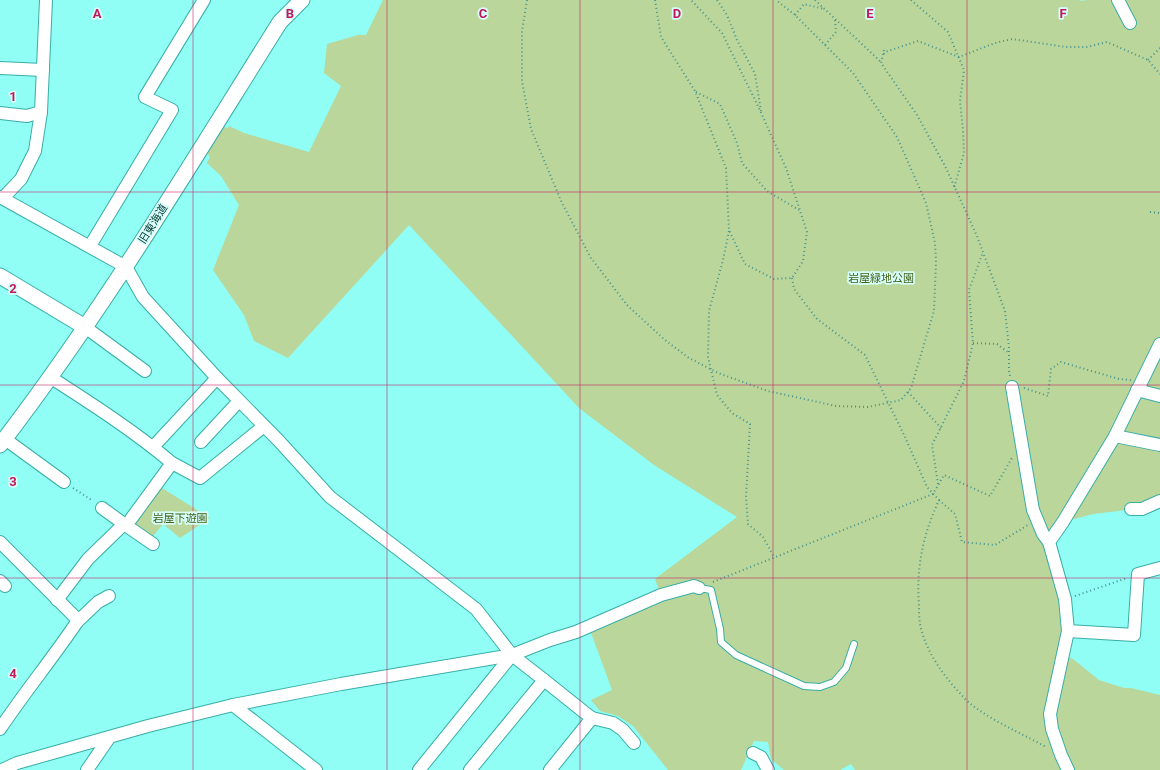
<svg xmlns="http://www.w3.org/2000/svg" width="1160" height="770" viewBox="0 0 1160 770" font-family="Roboto,'Noto Sans JP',sans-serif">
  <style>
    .green { fill: #bad69a }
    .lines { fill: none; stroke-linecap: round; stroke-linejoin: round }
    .service-casing { stroke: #39aea6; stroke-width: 8 }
    .minor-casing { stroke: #39aea6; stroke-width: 14 }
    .tertiary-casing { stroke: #39aea6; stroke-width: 17 }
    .path { stroke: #47948e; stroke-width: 2; stroke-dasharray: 1 3; stroke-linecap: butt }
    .service { stroke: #fff; stroke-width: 6 }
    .minor { stroke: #fff; stroke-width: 12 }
    .tertiary { stroke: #fff; stroke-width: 15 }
    .grid { fill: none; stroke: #c2185b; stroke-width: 1; stroke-opacity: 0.55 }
    .labels { text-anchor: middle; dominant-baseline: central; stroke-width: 3.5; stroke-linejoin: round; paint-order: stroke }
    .street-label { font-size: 11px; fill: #0a3d39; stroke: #d6fefa }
    .park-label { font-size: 11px; fill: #46621b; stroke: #d6fefa }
    .grid-label { font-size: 13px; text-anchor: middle; font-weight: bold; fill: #c2185b; stroke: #d6fefa; stroke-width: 3.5; stroke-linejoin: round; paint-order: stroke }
  </style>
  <rect width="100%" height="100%" fill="#90fef4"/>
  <g class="green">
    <path d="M383,0H1080L1081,1L1087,0H1160V500L1143,508L1093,514L1063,522L1049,542L1064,611L1066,656L1073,659L1099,680L1124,688H1131L1160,695V770H855L851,764L840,770H784L771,759L768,742L754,741L741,770H668L633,726L618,716L600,711L591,700L612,690L590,630L661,595L655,579L737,517L654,465L579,408L409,225L288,358L254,341L244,315L213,270L239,205L221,176L207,163L210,157L207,153L223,127L228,128L229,126L244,133L309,152L341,86L324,73L327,44L358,35H366Z"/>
    <path d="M162,488L210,518L180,538L163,524L150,540L132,527Z"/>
  </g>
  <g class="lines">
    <g class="service-casing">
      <path id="service" d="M699,588L711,590L720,629L721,642L736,655L804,686L820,687L834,682L846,668L854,644"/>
    </g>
    <g class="minor-casing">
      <g id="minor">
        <path d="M1118,0L1130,23"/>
        <path d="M0,68L43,70"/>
        <path d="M0,113L27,116L41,112L46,0"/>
        <path d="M0,197L126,267L143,297L217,378L279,441L330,497L476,609L512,655L544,680L584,712L592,718L613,723L623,730L634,743"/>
        <path d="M3,198L21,179L35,151L41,112"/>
        <path d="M90,246L172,110L145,97L204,0"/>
        <path d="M85,327L145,371"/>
        <path d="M50,377C92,404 134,431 172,463L131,519"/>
        <path d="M1012,387L1033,510L1043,534L1049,542L1063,522L1115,436L1160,344"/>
        <path d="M1137,390L1160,396"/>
        <path d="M1115,436L1160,445"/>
        <path d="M5,439L64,482"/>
        <path d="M201,442L239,401"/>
        <path d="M153,447L217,378"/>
        <path d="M172,463L200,478L264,426"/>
        <path d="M1131,509H1142L1160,501"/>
        <path d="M124,524L153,544"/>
        <path d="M0,542L76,618L77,622C52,659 24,693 0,729"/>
        <path d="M1049,542L1065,599L1068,631L1050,714L1052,729L1061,755L1068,770"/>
        <path d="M0,581L5,586"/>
        <path d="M57,600L88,559L124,524L102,508"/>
        <path d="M77,622L98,602L109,596"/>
        <path d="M1068,631L1134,635L1138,574L1160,568"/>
        <path d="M233,705L316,770"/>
        <path d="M753,753L761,757L768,770"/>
        <path d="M2,770L17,763L148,726L233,705L341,684L512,655L550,640L576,632L661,595L694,586L699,588"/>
        <path d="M87,770L109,738"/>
        <path d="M419,770L512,655"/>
        <path d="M470,770L544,680"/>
        <path d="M550,770L592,718"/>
      </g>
    </g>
    <g class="tertiary-casing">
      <g id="tertiary">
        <path d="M0,276L85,327"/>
        <path d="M0,445C103,311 190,165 280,22L302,0"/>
      </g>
    </g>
    <g class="path">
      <path d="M527,0L522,31V81L531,129L562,203L591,258L627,305L665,340L689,358L718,373L768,391L836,406L868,407L901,400L911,388L934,311L936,261L935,243L926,203L897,137L853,73L795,15L776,0"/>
      <path d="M655,0L661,37L695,91L726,168L729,230L745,264L774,279L792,278L803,261L807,232L786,168L758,106L722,33L691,0"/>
      <path d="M717,0L727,15L737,40L755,74L761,111"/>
      <path d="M815,0L881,62"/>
      <path d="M911,0L948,32L964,70L960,101L963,130L964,153L954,188"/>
      <path d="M795,15L804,4L824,9"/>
      <path d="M825,45L836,32L835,20"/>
      <path d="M884,50L881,63L917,115L945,166L977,236L1005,311L1009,348V371L1010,376"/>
      <path d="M884,54L885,52L918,41L959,57L995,43L1012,39L1066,47H1087L1107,42L1148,60L1160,74"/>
      <path d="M1148,60L1160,48"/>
      <path d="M696,92L720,104L737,143L742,163L767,191L799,210"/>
      <path d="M1150,212L1160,213"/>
      <path d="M729,231L723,260L709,311L708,357L717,395L732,413L750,424L746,497L748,524L763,537L774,557"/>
      <path d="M792,278L794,289L817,319L865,355L905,437L927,487L939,500C923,535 916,567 919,606C919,612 919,618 920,624C925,649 940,671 957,690C962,695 966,701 972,705C994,722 1021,733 1046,747"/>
      <path d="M973,343L997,344L1009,353"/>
      <path d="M1024,388L1048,396L1051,369L1061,362L1119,379L1131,380"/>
      <path d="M908,392L941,428"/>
      <path d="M938,484L932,445L964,381L973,343L969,290L983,252"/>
      <path d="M73,488L93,501"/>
      <path d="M939,500L955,514L962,542L995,545L1028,525"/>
      <path d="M713,582L933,494L944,475L990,496L1013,456"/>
      <path d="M1075,596L1127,578"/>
    </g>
    <use href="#service" class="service"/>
    <use href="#minor" class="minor"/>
    <use href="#tertiary" class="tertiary"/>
  </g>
  <path class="grid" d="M193,0V770M387,0V770M580,0V770M773,0V770M967,0V770M0,192H1160M0,385H1160M0,578H1160"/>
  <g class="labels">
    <g class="street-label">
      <text transform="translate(153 224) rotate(-58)">旧東海道</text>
    </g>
    <g class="park-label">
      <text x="881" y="278">岩屋緑地公園</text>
      <text x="180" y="518">岩屋下遊園</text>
    </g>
  </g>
  <g class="grid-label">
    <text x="97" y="18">A</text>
    <text x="290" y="18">B</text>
    <text x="483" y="18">C</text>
    <text x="677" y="18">D</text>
    <text x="870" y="18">E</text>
    <text x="1063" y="18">F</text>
    <text x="13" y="101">1</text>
    <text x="13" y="293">2</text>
    <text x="13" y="486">3</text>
    <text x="13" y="678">4</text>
  </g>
</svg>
